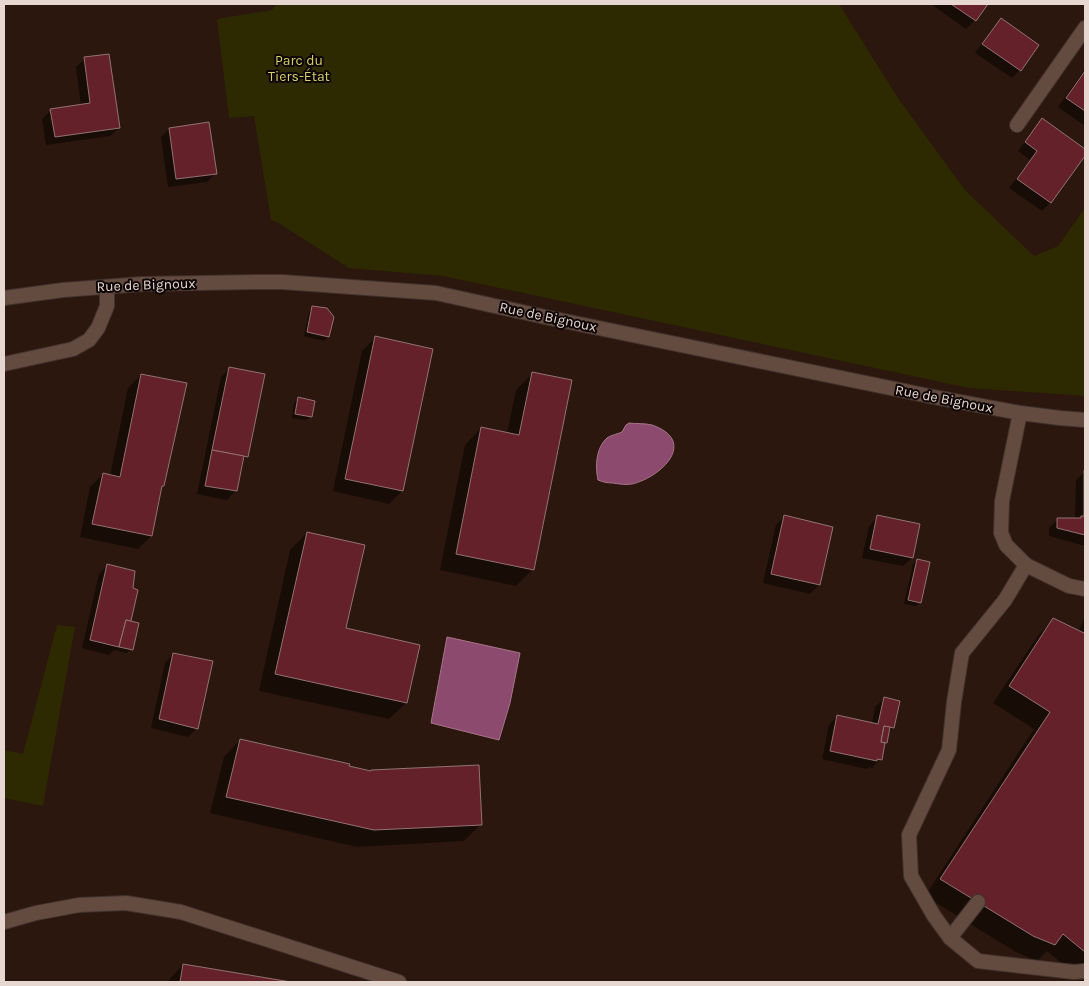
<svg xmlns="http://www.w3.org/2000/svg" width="1089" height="986" viewBox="0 0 1089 986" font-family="Karla,sans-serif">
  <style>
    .green { fill: #2d2900 }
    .water { fill: #8c4b6e; stroke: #a7758b }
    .shadow { fill: #0007 }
    .building { fill: #652129; stroke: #917374 }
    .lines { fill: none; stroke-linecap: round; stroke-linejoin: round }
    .service-casing { stroke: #41322e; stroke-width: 16 }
    .tertiary-casing { stroke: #41322e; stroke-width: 16 }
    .service { stroke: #644b40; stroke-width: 14 }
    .tertiary { stroke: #644b40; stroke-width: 14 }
    .labels { text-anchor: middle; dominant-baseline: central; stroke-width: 4; stroke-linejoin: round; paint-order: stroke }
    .park-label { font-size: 14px; fill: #d7d167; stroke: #0d0503 }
    .street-label { font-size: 14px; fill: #e6d7d0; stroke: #0d0503 }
  </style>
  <rect width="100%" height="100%" fill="#2b170d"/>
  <g class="green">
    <path d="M276,4H839L898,98L965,190L1034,256L1058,246L1085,208V396L969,388L443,276L349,268L277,222L271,220L254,116L229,118L217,19L272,10Z"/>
    <path d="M57,625L75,627L43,806L4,798V750L23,754Z"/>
  </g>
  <g class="water">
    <path d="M629,423C636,424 644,423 652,425C698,441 662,477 632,484C626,485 619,484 613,483C607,483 603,482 598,480C595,466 596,448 607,438C611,435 618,434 622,432L626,425Z"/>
    <path d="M447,637L520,653L510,703L499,740L431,723Z"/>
  </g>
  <g class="shadow">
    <path d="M931,4H986L975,20L966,29Z"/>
    <path d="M1001,20L1020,70L1012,78L975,53L993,28Z"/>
    <path d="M85,59L119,128L110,136L46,145L42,119L51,110L81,106L76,67Z"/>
    <path d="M1085,69V126L1058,107Z"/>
    <path d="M1043,120L1085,151V154L1050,203L1042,211L1009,188L1030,160L1018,151L1034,129Z"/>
    <path d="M169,129L216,173L207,182L168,187L161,137Z"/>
    <path d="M313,308L328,337L324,341L304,336L309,312Z"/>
    <path d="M375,338L402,491L389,504L333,491L362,351Z"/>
    <path d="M230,368L246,457L241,462L235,491L227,500L197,494L221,377Z"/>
    <path d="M533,373V569L516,586L440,570L465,445L481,428L507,434L516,390Z"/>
    <path d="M141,375L163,486L160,489L151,536L138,549L80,537L90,487L103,474L110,476L128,388Z"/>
    <path d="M298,399L311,416L306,420L292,418L294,403Z"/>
    <path d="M1085,472V546L1049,536V528L1058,519H1075L1076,480Z"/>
    <path d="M785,516L832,528L819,585L810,594L763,583L776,525Z"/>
    <path d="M878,517L912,558L903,566L862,558L869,526Z"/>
    <path d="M307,533L345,629L406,703L389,719L259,691L290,550Z"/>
    <path d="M917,560L920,602L916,606L904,604L913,564Z"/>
    <path d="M107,566L130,620L128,622L131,649L127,653L114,650L109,655L82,648L99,574Z"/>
    <path d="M1085,617V966L1076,975L1047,951L1037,961L1016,952L925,896L1034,729L993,703L1037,637L1053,620L1078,632Z"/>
    <path d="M173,654L197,728L188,737L151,728L165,663Z"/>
    <path d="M884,699L893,727L888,733L880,759L872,768L869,767L867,769L822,759L829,725L837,716L872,724L875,707Z"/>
    <path d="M240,740L347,767L481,824L464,841L357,847L210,813L224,757Z"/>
    <path d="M183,965L284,982H167Z"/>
  </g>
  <g class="building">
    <path d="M951,4H988L976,21Z"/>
    <path d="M1001,18L1039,45L1021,71L982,44Z"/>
    <path d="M109,54L120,128L55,137L50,109L90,103L84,57Z"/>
    <path d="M1085,71V111L1066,98Z"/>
    <path d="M1042,118L1085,149V156L1051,203L1017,179L1037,151L1025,142Z"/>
    <path d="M209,122L217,174L176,179L169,128Z"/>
    <path d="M312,306L327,308L334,317L329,337L307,332Z"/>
    <path d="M375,336L433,349L403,491L345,479Z"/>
    <path d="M229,367L265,374L248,457L212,450Z"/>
    <path d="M532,372L572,380L534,570L456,554L481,427L519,435Z"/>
    <path d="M141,374L187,383L164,486H162L152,536L92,524L103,473L120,477Z"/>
    <path d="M298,397L315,401L312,417L295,414Z"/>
    <path d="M212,450L244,456L237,491L205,486Z"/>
    <path d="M1084,470H1085V535L1057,528V518H1081V516H1084Z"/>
    <path d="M784,515L833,527L820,585L771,574Z"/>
    <path d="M877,515L920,524L913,558L870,549Z"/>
    <path d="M307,532L365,545L346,628L420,645L407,703L275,674Z"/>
    <path d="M917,559L930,562L921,603L908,600Z"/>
    <path d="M107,564L135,571L133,588L138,590L131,621L126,620L119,647L90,640Z"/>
    <path d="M1053,618L1084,633L1085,631V952L1063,934L1055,945L1033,936L940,879L1050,712L1009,686Z"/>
    <path d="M126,620L139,623L133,650L119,647Z"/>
    <path d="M173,653L213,661L198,729L159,719Z"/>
    <path d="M884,697L900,701L894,728L884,726L881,742L885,743L882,760L877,759V761L830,751L837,715L878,724Z"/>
    <path d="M884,726L890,727L887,743L881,742Z"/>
    <path d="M240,739L350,764L349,766L371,771V770L479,765L482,825L374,830L226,797Z"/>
    <path d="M183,964L291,982H180Z"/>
  </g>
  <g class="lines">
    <g class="service-casing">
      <g id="service">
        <path d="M1017,125L1085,28"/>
        <path d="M4,364L73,349L89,340L98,328L107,306V287"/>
        <path d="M1020,413L1002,501L1001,533L1006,545L1026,565L1005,600L962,653L954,702L949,750L909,835L911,876L934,916L950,938L978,961L1074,972L1085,971"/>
        <path d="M1026,565L1069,586L1085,589"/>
        <path d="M4,922L36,913L79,905L126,903L181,912L399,982"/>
        <path d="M950,938L978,902"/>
      </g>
    </g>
    <g class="tertiary-casing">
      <path id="tertiary" d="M4,298L63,290L142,284L256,282H282L436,293L545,317L934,397L1020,413L1060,418L1085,420"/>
    </g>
    <use href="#service" class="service"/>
    <use href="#tertiary" class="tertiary"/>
  </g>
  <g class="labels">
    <g class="park-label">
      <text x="299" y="60">Parc du<tspan x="299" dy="16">Tiers-État</tspan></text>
    </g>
    <g class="street-label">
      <text transform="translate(146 285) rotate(-2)">Rue de Bignoux</text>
      <text transform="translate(548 317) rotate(12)">Rue de Bignoux</text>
      <text transform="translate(944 399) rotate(11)">Rue de Bignoux</text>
    </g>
  </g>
  <rect width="1089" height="986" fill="none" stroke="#e6d7d0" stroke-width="10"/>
</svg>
